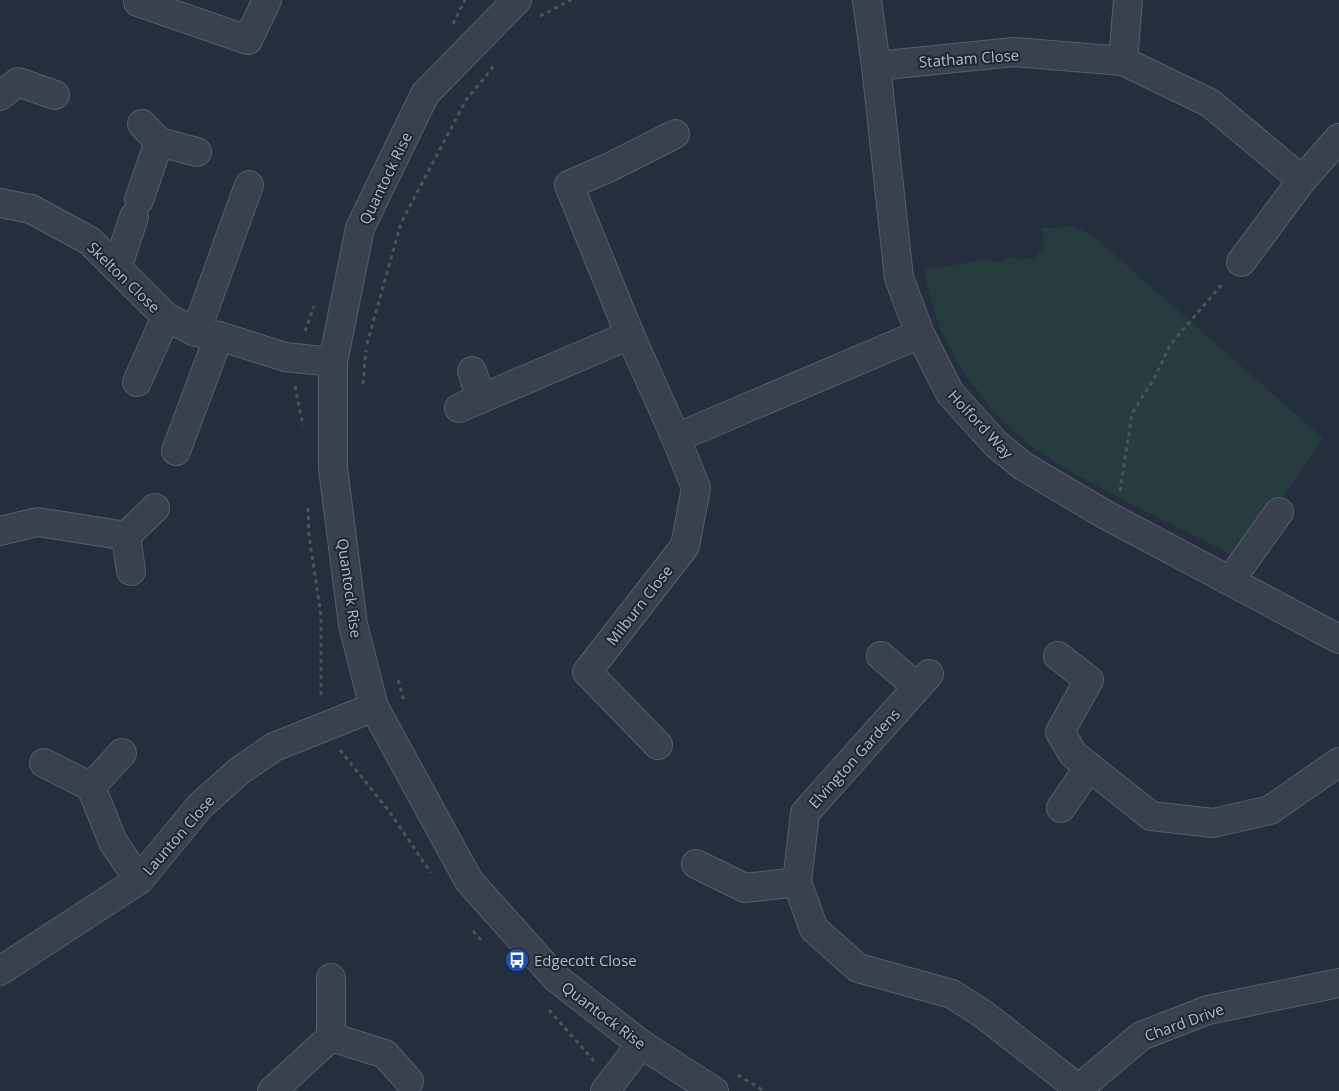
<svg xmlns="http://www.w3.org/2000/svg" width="1339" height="1091" viewBox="0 0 1339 1091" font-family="'Open Sans',sans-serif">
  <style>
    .green { fill: #263c3f }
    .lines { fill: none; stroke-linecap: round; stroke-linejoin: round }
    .minor-casing { stroke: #565f6c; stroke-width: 30 }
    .path { stroke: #44595c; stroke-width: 3; stroke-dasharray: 4 4; stroke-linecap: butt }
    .minor { stroke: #38414e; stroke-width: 28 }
    .labels { text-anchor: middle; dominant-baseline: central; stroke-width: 4; stroke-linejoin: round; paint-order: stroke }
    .street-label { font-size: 15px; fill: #b4bcc9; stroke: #1d2633 }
    .poi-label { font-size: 15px; fill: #b4bcc9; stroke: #1d2633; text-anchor: start }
  </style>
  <rect width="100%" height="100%" fill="#242f3e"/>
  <path class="green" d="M1074,227L1091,234L1323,438L1240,559L1127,502L1068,470L1027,443L994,413L962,370L941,331L930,297L924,270L989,259L999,262L1009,257L1023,260L1035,258L1045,245L1041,228Z"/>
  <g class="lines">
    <g class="minor-casing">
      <g id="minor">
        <path d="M517,0L425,94L360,228L333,362V468L353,625L374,707L469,881L556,978L641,1044L714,1091"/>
        <path d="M867,0L876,66L899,278L920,334L950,393L996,444L1023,466L1106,515L1339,639"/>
        <path d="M138,2L248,40L267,0"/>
        <path d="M1123,61L1128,0"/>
        <path d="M876,66L1014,52L1123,61L1210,103L1302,180"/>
        <path d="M0,96L18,82L55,95"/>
        <path d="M142,124L159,142"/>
        <path d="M139,200L159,142L197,152"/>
        <path d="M0,203L31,209L90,241L166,317L196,332L219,336L285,357L333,362"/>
        <path d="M1241,262L1302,180L1339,138"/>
        <path d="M117,268L134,217"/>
        <path d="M196,332L249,185"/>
        <path d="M472,371L481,399"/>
        <path d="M137,382L166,317"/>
        <path d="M459,408L630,335"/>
        <path d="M676,438L920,334"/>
        <path d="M176,451L219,336"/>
        <path d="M0,531L38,522L126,536"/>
        <path d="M131,571L126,536L155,508"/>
        <path d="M1230,581L1279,512"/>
        <path d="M881,656L917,687"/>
        <path d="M1058,656L1089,680L1060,732L1073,754L1151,816L1213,823L1270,810L1339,762"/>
        <path d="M929,674L805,813L797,882L814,929L858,968L952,994L983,1014L1078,1088"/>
        <path d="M658,745L587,672L685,546L696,488L676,438L630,335L569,185L610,167L675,134"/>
        <path d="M44,763L91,787L113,842L139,880"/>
        <path d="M91,787L122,753"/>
        <path d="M1061,808L1089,767"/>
        <path d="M696,864L745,888L797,882"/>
        <path d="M0,971L139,880L200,806L239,771L274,747L374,707"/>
        <path d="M331,978V1037"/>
        <path d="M272,1091L331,1037L385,1054L409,1081"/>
        <path d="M605,1091L641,1044"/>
        <path d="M1076,1091L1141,1036L1208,1010L1339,983"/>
      </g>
    </g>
    <g class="path">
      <path d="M540,16L571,0"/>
      <path d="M453,24L465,0"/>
      <path d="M305,331L314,306"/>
      <path d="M367,344L401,223L466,100L494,66"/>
      <path d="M363,384L366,350"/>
      <path d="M295,386L303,426"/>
      <path d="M1120,491L1132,413L1154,379L1170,345L1223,283"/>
      <path d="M308,508L309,536L321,615V698"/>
      <path d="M398,680L404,701"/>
      <path d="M340,750L389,811L431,873"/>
      <path d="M473,931L484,943"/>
      <path d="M549,1010L595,1062"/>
      <path d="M738,1075L764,1091"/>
    </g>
    <use href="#minor" class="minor"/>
  </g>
  <defs>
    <g id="bus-disc" transform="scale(1.25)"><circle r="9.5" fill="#1a4fb4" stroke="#1d2633"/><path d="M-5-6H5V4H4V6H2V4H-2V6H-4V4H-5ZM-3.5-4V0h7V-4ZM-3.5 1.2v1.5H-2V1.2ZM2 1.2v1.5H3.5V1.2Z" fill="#fff"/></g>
  </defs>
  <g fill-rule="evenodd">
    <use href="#bus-disc" x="517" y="960"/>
  </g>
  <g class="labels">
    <g class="street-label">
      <text transform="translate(969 58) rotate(-4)">Statham Close</text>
      <text transform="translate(385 178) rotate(-64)">Quantock Rise</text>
      <text transform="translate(124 277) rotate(44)">Skelton Close</text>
      <text transform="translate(981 424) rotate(47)">Holford Way</text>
      <text transform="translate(350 588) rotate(82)">Quantock Rise</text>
      <text transform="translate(639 605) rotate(-52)">Milburn Close</text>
      <text transform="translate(854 758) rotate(-48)">Elvington Gardens</text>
      <text transform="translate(178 835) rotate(-49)">Launton Close</text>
      <text transform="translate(604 1015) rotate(37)">Quantock Rise</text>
      <text transform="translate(1184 1022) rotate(-20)">Chard Drive</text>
    </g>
    <g class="poi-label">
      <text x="534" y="960">Edgecott Close</text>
    </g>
  </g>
</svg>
